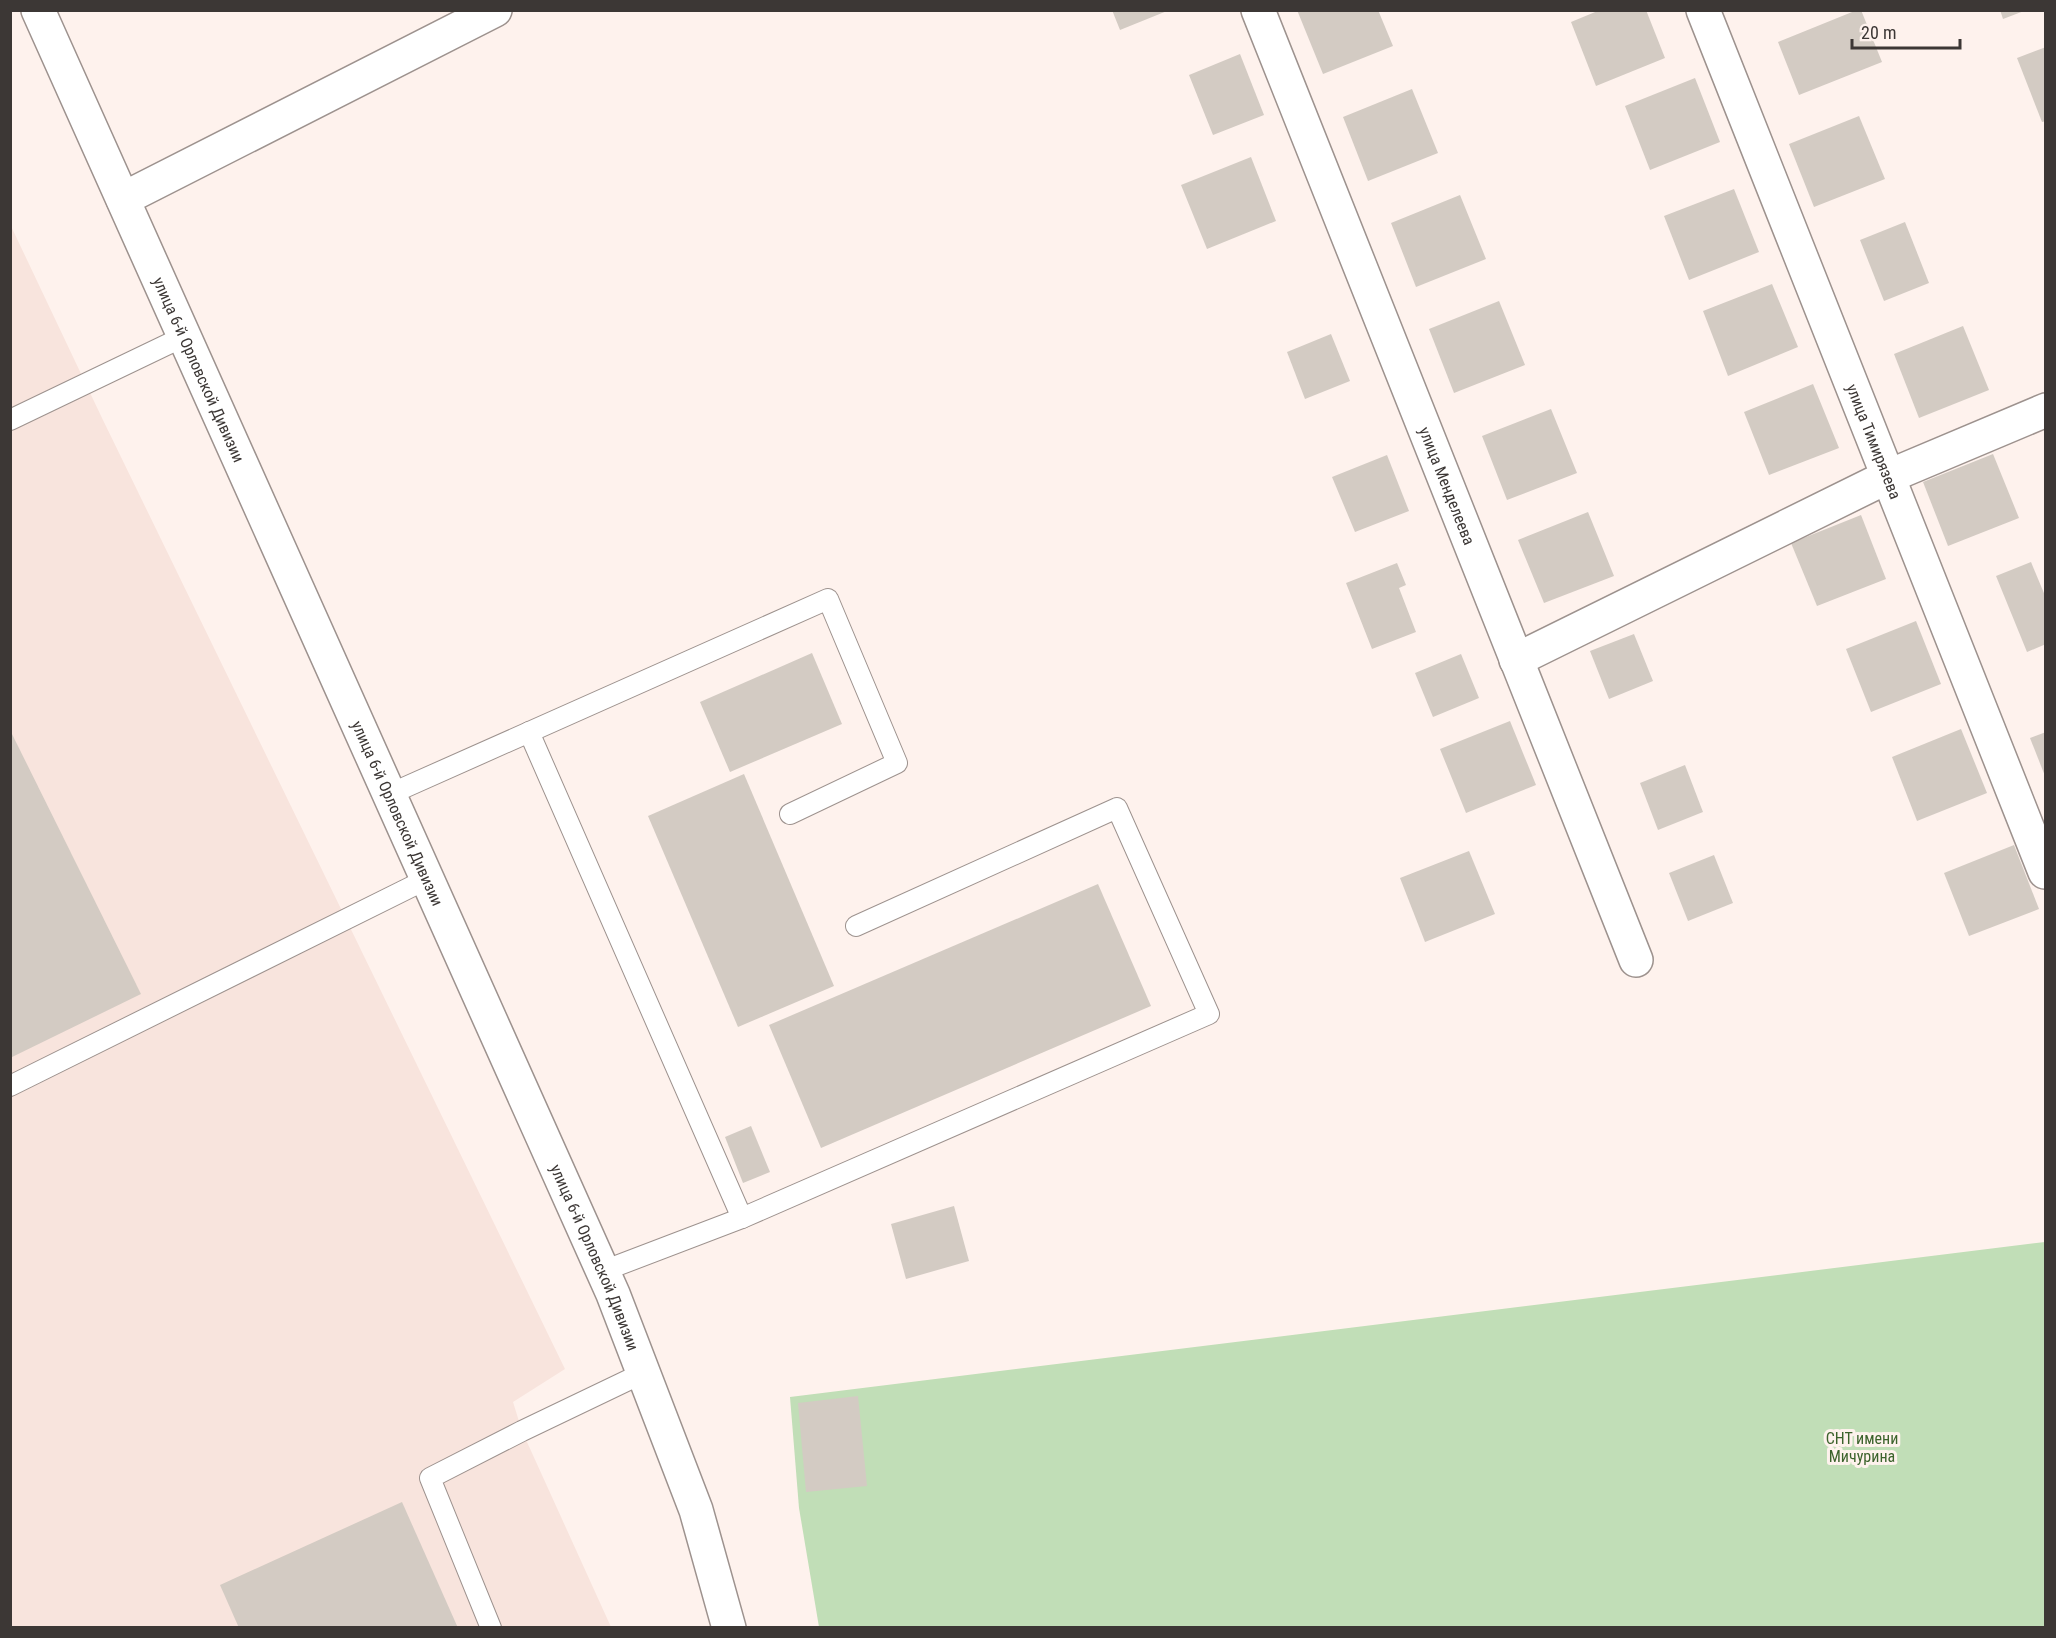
<svg xmlns="http://www.w3.org/2000/svg" width="2056" height="1638" viewBox="0 0 2056 1638" font-family="'Roboto Condensed',sans-serif">
  <style>
    .built { fill: #f8e4dd }
    .green { fill: #c1deb7 }
    .building { fill: #d3cbc3 }
    .lines { fill: none; stroke-linecap: round; stroke-linejoin: round }
    .service-casing { stroke: #9d928e; stroke-width: 22 }
    .minor-casing { stroke: #9d928e; stroke-width: 36 }
    .tertiary-casing { stroke: #9d928e; stroke-width: 36 }
    .service { stroke: #fff; stroke-width: 20 }
    .minor { stroke: #fff; stroke-width: 33 }
    .tertiary { stroke: #fff; stroke-width: 33 }
    .labels { text-anchor: middle; dominant-baseline: central; stroke-width: 6; stroke-linejoin: round; paint-order: stroke }
    .street-label { font-size: 16px; fill: #3c3735; stroke: #fef2ed }
    .park-label { font-size: 16px; fill: #3b622b; stroke: #fef2ed }
  </style>
  <rect width="100%" height="100%" fill="#fef2ed"/>
  <path class="built" d="M10,224L102,418L565,1369L513,1402L522,1431L611,1627H11Z"/>
  <path class="green" d="M2045,1242V1627H819L799,1508L790,1397Z"/>
  <g class="building">
    <path d="M1112,10H1167V11L1120,30Z"/>
    <path d="M1297,10H1378L1393,46L1323,74Z"/>
    <path d="M1600,10H1646L1665,58L1596,86L1571,22Z"/>
    <path d="M1857,10H1861L1882,62L1799,95L1778,42Z"/>
    <path d="M2000,10H2024V11L2003,19Z"/>
    <path d="M2046,47V121L2042,122L2017,58Z"/>
    <path d="M1240,54L1264,115L1213,135L1189,75Z"/>
    <path d="M1695,78L1720,142L1650,170L1625,106Z"/>
    <path d="M1412,89L1438,153L1368,181L1343,117Z"/>
    <path d="M1859,116L1885,179L1814,207L1789,144Z"/>
    <path d="M1251,157L1276,221L1207,249L1181,185Z"/>
    <path d="M1734,189L1759,252L1689,280L1664,216Z"/>
    <path d="M1460,195L1486,259L1416,287L1391,223Z"/>
    <path d="M1905,222L1929,283L1884,301L1860,240Z"/>
    <path d="M1772,284L1798,347L1728,376L1703,311Z"/>
    <path d="M1499,301L1525,365L1454,393L1429,329Z"/>
    <path d="M1963,326L1989,390L1919,418L1894,354Z"/>
    <path d="M1331,334L1350,381L1305,399L1287,352Z"/>
    <path d="M1813,384L1839,448L1769,475L1744,412Z"/>
    <path d="M1551,409L1577,473L1507,500L1482,436Z"/>
    <path d="M1993,454L2019,518L1948,546L1923,482Z"/>
    <path d="M1387,455L1409,511L1355,532L1332,477Z"/>
    <path d="M1588,512L1614,576L1544,603L1518,540Z"/>
    <path d="M1861,515L1886,579L1817,606L1791,543Z"/>
    <path d="M2031,562L2046,598V644L2027,652L1996,576Z"/>
    <path d="M1397,563L1406,585L1399,588L1416,632L1372,649L1346,583Z"/>
    <path d="M1916,621L1941,684L1871,712L1846,649Z"/>
    <path d="M1634,634L1653,681L1609,699L1590,651Z"/>
    <path d="M812,653L842,724L730,772L700,702Z"/>
    <path d="M1461,654L1479,698L1433,717L1415,673Z"/>
    <path d="M1510,721L1536,785L1466,813L1440,749Z"/>
    <path d="M1961,729L1987,793L1917,821L1892,757Z"/>
    <path d="M10,730L141,994L10,1058Z"/>
    <path d="M2046,732V776H2045L2030,738Z"/>
    <path d="M1685,765L1703,812L1658,830L1640,783Z"/>
    <path d="M744,774L834,986L738,1027L648,816Z"/>
    <path d="M2014,845L2039,909L1969,936L1944,873Z"/>
    <path d="M1469,851L1495,914L1425,942L1400,878Z"/>
    <path d="M1714,855L1733,903L1688,921L1669,873Z"/>
    <path d="M1098,884L1151,1006L821,1148L769,1025Z"/>
    <path d="M751,1126L770,1172L743,1183L725,1137Z"/>
    <path d="M954,1206L969,1261L906,1279L891,1224Z"/>
    <path d="M858,1396L867,1486L806,1492L798,1403Z"/>
    <path d="M402,1502L458,1628H239L220,1585Z"/>
  </g>
  <g class="lines">
    <g class="service-casing">
      <g id="service">
        <path d="M10,420L185,336"/>
        <path d="M529,732L742,1218"/>
        <path d="M390,794L828,599L897,763L790,814"/>
        <path d="M10,1086L427,879"/>
        <path d="M603,1271L742,1218L1209,1014L1117,808L856,926"/>
        <path d="M491,1628L430,1478L522,1431L643,1373"/>
      </g>
    </g>
    <g class="minor-casing">
      <g id="minor">
        <path id="s1" d="M1258,10L1636,960"/>
        <path id="s2" d="M1703,10L2045,872"/>
        <path d="M123,199L495,10"/>
        <path d="M1516,660L1887,477L2046,410"/>
      </g>
    </g>
    <g class="tertiary-casing">
      <g id="tertiary">
        <path id="s3" d="M38,10L613,1294L696,1510L729,1628"/>
      </g>
    </g>
    <use href="#service" class="service"/>
    <use href="#minor" class="minor"/>
    <use href="#tertiary" class="tertiary"/>
  </g>
  <g class="labels">
    <g class="street-label">
      <text stroke="none"><textPath href="#s3" startOffset="394">улица 6-й Орловской Дивизии</textPath></text>
      <text stroke="none"><textPath href="#s2" startOffset="464">улица Тимирязева</textPath></text>
      <text stroke="none"><textPath href="#s1" startOffset="512">улица Менделеева</textPath></text>
      <text stroke="none"><textPath href="#s3" startOffset="880">улица 6-й Орловской Дивизии</textPath></text>
      <text stroke="none"><textPath href="#s3" startOffset="1366">улица 6-й Орловской Дивизии</textPath></text>
    </g>
    <g class="park-label">
      <text x="1862" y="1438">СНТ имени<tspan x="1862" dy="18">Мичурина</tspan></text>
    </g>
  </g>
  <rect width="2056" height="1638" fill="none" stroke="#3c3735" stroke-width="24"/>
  <path d="M1852 39v9h108v-9" fill="none" stroke="#3c3735" stroke-width="3"/>
  <text x="1861" y="39" font-size="18" fill="#3c3735" stroke="#fef2ed" stroke-width="4.5" paint-order="stroke">20 m</text>
</svg>
